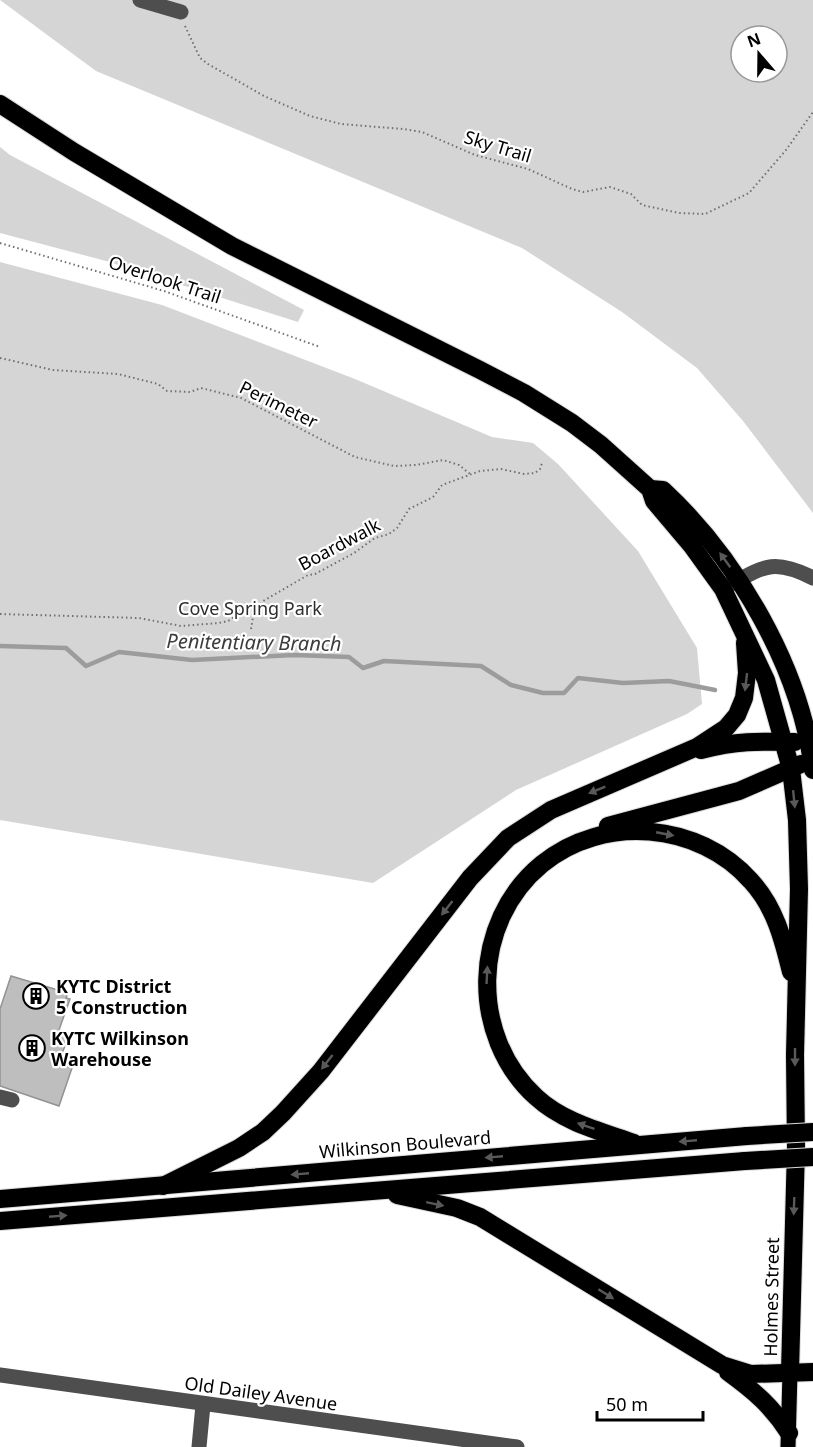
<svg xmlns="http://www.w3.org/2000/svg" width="813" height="1447" viewBox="0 0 813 1447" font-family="'Noto Sans',sans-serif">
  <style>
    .green { fill: #d5d5d5; fill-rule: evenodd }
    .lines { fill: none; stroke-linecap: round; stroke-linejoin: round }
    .stream { stroke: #9c9c9c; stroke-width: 4.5 }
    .building { fill: #bebebe; stroke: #929292; stroke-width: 1.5 }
    .major-casing { stroke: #dbdbdb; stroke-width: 17 }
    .highway-casing { stroke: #dbdbdb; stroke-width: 20 }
    .path { stroke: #707070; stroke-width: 2; stroke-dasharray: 1.5 3; stroke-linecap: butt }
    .minor { stroke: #4e4e4e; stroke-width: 15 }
    .major { stroke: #000; stroke-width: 15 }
    .highway { stroke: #000; stroke-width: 18 }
    .highway-bridge-casing { stroke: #dbdbdb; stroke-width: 20; stroke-linecap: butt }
    .highway-bridge { stroke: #000; stroke-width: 18 }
    .oneway { fill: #595959 }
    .labels { text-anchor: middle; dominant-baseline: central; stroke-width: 4.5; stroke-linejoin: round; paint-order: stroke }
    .street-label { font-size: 18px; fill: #000; stroke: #fff }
    .park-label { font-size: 18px; fill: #2c2c2c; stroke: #fff }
    .poi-label { font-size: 18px; font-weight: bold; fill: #000; stroke: #fff; text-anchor: start }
    .water-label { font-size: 20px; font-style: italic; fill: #3d3d3d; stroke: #fff }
  </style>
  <rect width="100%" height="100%" fill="#fff"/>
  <g class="green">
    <path d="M0,0H813V513L743,421L697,368L622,312L522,248L96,71ZM741,36H777V72H741Z"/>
    <path d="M0,147L10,155L304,310L298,322L106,261L0,233Z"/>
    <path d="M0,262L162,305L355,379L492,437L533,443L558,464L638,551L697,648L702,704L687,714L516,790L373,883L0,820Z"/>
  </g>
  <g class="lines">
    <path class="stream" d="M0,646L66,648L86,666L119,652L192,660L294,655L349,657L363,668L384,661L481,666L511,685L543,693H564L578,678L623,683L669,681L715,690"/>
  </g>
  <path class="building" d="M11,976L68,993L66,998L70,999L59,1030L70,1034L58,1063L72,1068L59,1106L0,1086V1009Z"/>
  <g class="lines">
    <g class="major-casing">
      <path id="major" d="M788,1447L790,1372"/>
    </g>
    <g class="highway-casing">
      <g id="highway">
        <path d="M0,104L74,152L232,246L480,370L524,393L572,423L601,445L650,489L654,501L692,546L723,589L766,680L791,769L797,820L799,889L795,1055L796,1148L790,1372"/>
        <path d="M650,489L663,490C737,559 801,668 813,770"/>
        <path d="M701,750C736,741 758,741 795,742"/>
        <path d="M608,826L739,791L801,764"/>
        <path d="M634,1143C600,1131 563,1122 536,1097C469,1036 471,922 542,864C603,814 699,822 751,881C775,907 783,939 791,972"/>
        <path d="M163,1186L239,1148L263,1132L283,1113L321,1071L470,878L508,838L551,810L697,747L726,728L737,715L744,698L747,673L745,643"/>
        <path d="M397,1195L457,1208L480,1217L722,1365L751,1374L813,1372"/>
        <path d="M0,1199L747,1136"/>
        <path d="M0,1221L745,1161"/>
        <path d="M728,1372C754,1391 772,1406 789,1433"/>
      </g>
    </g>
    <g class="path">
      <path d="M185,26L200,58L208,64L264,96L310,116L341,124L403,129L422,132L475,155L528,169L572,189L583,192L610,187L631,194L642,205L679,213L705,214L749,193L786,150L813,112"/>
      <path d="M0,243L164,291L320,347"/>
      <path d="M0,358L53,370L118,374L158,384L167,391L190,392L201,388L241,398L355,457L394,466L416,465L443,460L459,465L470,474"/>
      <path d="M0,614L139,618L181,626L219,623L228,621L249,608H257"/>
      <path d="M251,629L253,617L263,601L308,575L315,574L354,553L375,538L389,534L397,528L409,509L433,497L442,485L480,471L501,469L524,474L535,473L540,469L542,463"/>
    </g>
    <g class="minor">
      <path d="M140,0L181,12"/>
      <path d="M728,586C764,566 774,558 813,578"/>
      <path d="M0,1097L12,1100"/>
      <path d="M0,1375L517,1447"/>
      <path d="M199,1447L203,1405"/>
    </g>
    <use href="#major" class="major"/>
    <use href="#highway" class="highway"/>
    <g class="highway-bridge-casing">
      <g id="highway-bridge">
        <path d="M747,1136L813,1132"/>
        <path d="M745,1161L813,1157"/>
      </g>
    </g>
    <use href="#highway-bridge" class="highway-bridge"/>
  </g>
  <defs><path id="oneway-solid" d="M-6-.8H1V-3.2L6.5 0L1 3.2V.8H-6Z" transform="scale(1.5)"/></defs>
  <g class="oneway">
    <use href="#oneway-solid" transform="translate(725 560) rotate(-126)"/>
    <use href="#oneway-solid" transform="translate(746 682) rotate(97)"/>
    <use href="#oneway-solid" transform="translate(597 790) rotate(158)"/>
    <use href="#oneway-solid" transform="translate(794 799) rotate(84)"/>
    <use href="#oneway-solid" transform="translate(665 834) rotate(11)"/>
    <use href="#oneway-solid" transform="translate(447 908) rotate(128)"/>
    <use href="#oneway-solid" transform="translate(487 975) rotate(-87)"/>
    <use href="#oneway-solid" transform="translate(795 1057) rotate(90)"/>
    <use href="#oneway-solid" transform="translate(327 1062) rotate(128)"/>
    <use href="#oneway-solid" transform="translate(586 1126) rotate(-161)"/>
    <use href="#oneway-solid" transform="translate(688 1141) rotate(175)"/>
    <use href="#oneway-solid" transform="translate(494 1157) rotate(175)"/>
    <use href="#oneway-solid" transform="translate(300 1174) rotate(175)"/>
    <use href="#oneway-solid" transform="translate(435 1204) rotate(12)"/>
    <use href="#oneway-solid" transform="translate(794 1206) rotate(92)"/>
    <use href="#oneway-solid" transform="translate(58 1216) rotate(-5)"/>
    <use href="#oneway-solid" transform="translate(606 1294) rotate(32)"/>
  </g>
  <defs>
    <g id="building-ring" transform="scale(1.35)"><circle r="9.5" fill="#fff" stroke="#000" stroke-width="1.5"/><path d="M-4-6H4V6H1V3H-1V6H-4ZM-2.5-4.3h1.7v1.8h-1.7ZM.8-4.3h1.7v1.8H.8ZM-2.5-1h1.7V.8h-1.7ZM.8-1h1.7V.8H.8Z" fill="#000"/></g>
  </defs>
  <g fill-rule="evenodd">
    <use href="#building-ring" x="36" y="996"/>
    <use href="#building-ring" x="32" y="1048"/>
  </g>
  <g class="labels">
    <g class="street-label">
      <text transform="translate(498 146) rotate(17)">Sky Trail</text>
      <text transform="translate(165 279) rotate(18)">Overlook Trail</text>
      <text transform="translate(279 404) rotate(26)">Perimeter</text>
      <text transform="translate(339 544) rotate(-28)">Boardwalk</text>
      <text transform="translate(405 1144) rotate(-5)">Wilkinson Boulevard</text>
      <text transform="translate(771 1297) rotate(-89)">Holmes Street</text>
      <text transform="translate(261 1393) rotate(8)">Old Dailey Avenue</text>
    </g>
    <g class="park-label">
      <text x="250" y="608">Cove Spring Park</text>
    </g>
    <g class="poi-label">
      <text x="56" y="986">KYTC District<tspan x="56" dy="21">5 Construction</tspan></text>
      <text x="51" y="1038">KYTC Wilkinson<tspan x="51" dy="21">Warehouse</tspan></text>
    </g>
    <g class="water-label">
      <text transform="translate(254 642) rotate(1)">Penitentiary Branch</text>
    </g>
  </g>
  <g transform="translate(759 54) rotate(340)"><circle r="28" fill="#ffffff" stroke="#999999" stroke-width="1.5"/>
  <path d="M0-4.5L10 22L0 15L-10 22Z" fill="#000000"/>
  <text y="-9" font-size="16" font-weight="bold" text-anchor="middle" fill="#000000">N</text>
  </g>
  <path d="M597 1411v9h106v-9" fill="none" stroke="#000000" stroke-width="3"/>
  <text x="606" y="1411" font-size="18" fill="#000000" stroke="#ffffff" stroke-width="4.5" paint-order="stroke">50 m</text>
</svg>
